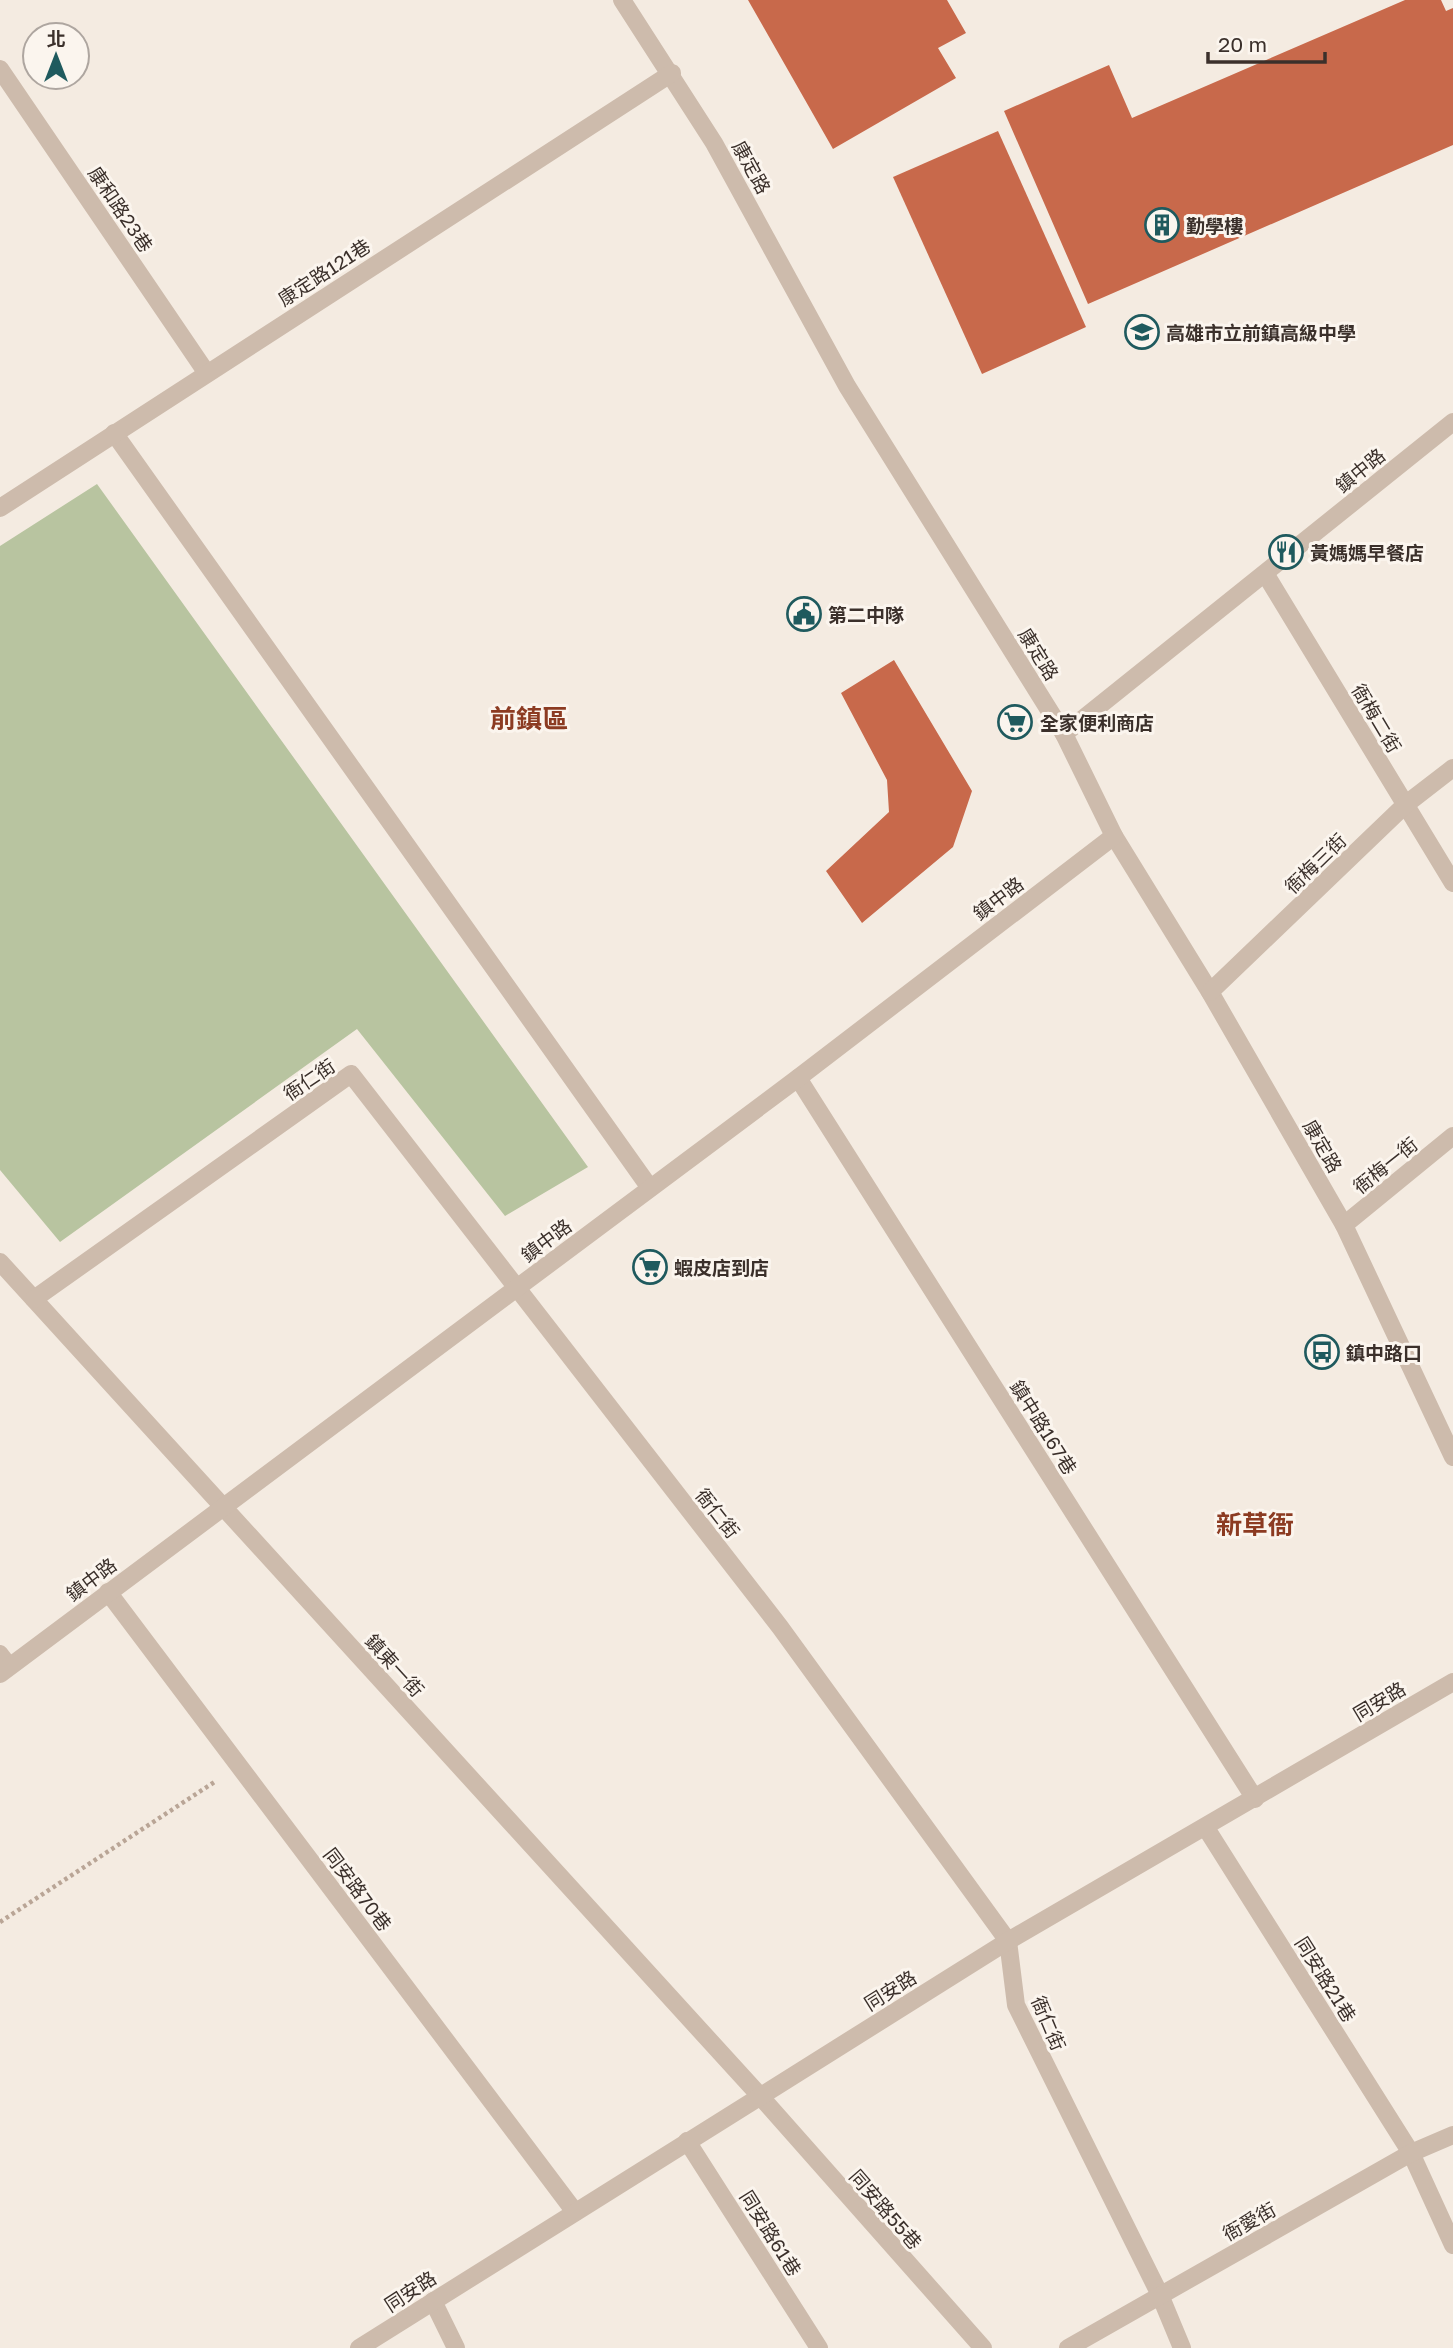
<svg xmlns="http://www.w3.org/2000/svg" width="1453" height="2348" viewBox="0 0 1453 2348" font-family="'Golos Text','Noto Sans TC',sans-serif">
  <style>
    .green { fill: #b8c4a0 }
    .building { fill: #c8694b }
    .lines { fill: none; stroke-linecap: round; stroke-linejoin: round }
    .path { stroke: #b9a596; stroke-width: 4.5; stroke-dasharray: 3.5 3.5; stroke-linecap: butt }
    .service { stroke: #cdbbac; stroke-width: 16 }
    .minor { stroke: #cdbbac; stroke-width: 18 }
    .labels { text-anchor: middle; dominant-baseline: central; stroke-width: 6; stroke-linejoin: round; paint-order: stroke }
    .street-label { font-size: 19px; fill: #3b302b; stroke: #fbf5ee }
    .poi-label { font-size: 19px; font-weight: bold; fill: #3b302b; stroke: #fbf5ee; text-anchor: start }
    .district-label { font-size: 26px; font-weight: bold; fill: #8c3b22; stroke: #fbf5ee }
  </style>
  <rect width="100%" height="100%" fill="#f4ebe1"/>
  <path class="green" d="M97,484L588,1167L505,1216L357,1029L60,1242L0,1170V546Z"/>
  <g class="building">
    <path d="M748,0H947L966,33L938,48L956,78L833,149Z"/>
    <path d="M1405,0H1441L1446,11L1453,8V145L1088,304L1004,111L1109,65L1132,118Z"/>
    <path d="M998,131L1086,327L982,374L893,177Z"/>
    <path d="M894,660L972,791L953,847L862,923L826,871L889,812L887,780L841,693Z"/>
  </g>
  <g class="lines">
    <path class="path" d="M0,1922L216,1781"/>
    <path class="service" d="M0,1653L10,1666"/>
    <g class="minor">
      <path d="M622,0L714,143L847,386L1064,734L1114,836L1210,992L1344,1225L1453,1457"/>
      <path d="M0,69L206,372"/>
      <path d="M114,433L650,1188"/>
      <path d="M0,508L672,73"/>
      <path d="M1266,575L1453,883"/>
      <path d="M1064,734L1453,422"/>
      <path d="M1210,992L1405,805L1453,768"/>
      <path d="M798,1078L1255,1799"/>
      <path d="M1344,1225L1453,1136"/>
      <path d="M0,1262L760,2096L983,2348"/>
      <path d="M34,1299L351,1074L780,1627L1008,1941L1016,2005L1160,2295L1182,2348"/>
      <path d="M108,1592L575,2212"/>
      <path d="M0,1674L798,1078L1114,836"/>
      <path d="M1206,1828L1411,2153L1453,2245"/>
      <path d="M687,2141L819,2348"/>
      <path d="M433,2301L456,2348"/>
      <path d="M359,2348L1008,1941L1453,1682"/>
      <path d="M1068,2348L1411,2153L1453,2135"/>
    </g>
  </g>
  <defs>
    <g id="building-ring" transform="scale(1.75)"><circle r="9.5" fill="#fbf5ee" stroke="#1f5a5e" stroke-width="1.5"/><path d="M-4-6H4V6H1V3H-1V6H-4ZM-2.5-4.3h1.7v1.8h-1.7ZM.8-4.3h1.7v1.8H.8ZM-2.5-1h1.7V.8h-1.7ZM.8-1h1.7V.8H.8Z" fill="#1f5a5e"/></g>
    <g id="school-ring" transform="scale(1.75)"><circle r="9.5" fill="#fbf5ee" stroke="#1f5a5e" stroke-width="1.5"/><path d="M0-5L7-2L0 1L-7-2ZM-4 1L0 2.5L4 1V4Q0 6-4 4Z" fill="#1f5a5e"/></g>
    <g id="restaurant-ring" transform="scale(1.75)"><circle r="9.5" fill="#fbf5ee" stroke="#1f5a5e" stroke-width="1.5"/><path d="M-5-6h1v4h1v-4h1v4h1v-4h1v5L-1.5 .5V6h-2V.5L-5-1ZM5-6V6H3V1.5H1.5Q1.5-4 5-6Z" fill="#1f5a5e"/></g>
    <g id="civic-ring" transform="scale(1.75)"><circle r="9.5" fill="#fbf5ee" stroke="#1f5a5e" stroke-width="1.5"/><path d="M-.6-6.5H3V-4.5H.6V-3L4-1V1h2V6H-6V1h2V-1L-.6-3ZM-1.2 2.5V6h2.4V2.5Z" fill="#1f5a5e"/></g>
    <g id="supermarket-ring" transform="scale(1.75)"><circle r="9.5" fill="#fbf5ee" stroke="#1f5a5e" stroke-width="1.5"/><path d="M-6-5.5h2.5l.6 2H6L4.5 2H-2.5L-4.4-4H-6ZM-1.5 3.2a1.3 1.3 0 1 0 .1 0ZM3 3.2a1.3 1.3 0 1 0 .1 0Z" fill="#1f5a5e"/></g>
    <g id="bus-ring" transform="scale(1.75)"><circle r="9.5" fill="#fbf5ee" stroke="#1f5a5e" stroke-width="1.5"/><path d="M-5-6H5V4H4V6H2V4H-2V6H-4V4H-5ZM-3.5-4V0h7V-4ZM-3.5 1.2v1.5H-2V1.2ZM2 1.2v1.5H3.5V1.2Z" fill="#1f5a5e"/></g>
  </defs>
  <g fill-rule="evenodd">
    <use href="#building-ring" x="1162" y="225"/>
    <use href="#school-ring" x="1142" y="332"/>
    <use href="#restaurant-ring" x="1286" y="552"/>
    <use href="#civic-ring" x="804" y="614"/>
    <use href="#supermarket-ring" x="1015" y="722"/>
    <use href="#supermarket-ring" x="650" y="1267"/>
    <use href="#bus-ring" x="1322" y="1352"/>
  </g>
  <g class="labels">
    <g class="street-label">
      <text transform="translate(752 167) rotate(61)">康定路</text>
      <text transform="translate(121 209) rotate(56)">康和路23巷</text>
      <text transform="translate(324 272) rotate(-33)">康定路121巷</text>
      <text transform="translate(1360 470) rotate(-39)">鎮中路</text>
      <text transform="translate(1039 654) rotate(58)">康定路</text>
      <text transform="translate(1377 718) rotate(59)">衙梅二街</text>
      <text transform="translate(1315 863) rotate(-44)">衙梅三街</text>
      <text transform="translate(998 898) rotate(-37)">鎮中路</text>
      <text transform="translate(309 1079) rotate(-34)">衙仁街</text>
      <text transform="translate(1323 1146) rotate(60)">康定路</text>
      <text transform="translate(1385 1165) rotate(-39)">衙梅一街</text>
      <text transform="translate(546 1240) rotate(-37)">鎮中路</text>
      <text transform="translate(1044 1427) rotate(58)">鎮中路167巷</text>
      <text transform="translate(718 1513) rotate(52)">衙仁街</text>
      <text transform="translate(91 1579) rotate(-37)">鎮中路</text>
      <text transform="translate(395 1665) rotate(48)">鎮東一街</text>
      <text transform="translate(1379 1701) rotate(-31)">同安路</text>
      <text transform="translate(358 1889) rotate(53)">同安路70巷</text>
      <text transform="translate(1326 1979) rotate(58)">同安路21巷</text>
      <text transform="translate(890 1990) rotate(-32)">同安路</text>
      <text transform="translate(1049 2023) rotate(67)">衙仁街</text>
      <text transform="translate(886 2209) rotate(49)">同安路55巷</text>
      <text transform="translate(1249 2221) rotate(-29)">衙愛街</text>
      <text transform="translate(771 2233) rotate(58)">同安路61巷</text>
      <text transform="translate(410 2291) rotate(-33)">同安路</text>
    </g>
    <g class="poi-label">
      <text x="1186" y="225">勤學樓</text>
      <text x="1166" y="332">高雄市立前鎮高級中學</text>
      <text x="1310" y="552">黃媽媽早餐店</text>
      <text x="828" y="614">第二中隊</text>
      <text x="1040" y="722">全家便利商店</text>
      <text x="674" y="1267">蝦皮店到店</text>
      <text x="1346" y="1352">鎮中路口</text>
    </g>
    <g class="district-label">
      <text x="529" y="718">前鎮區</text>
      <text x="1255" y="1524">新草衙</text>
    </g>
  </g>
  <g transform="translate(56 56)"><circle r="33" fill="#fbf5ee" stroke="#aea6a0" stroke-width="2"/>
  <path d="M0-5L12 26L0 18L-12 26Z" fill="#1f5a5e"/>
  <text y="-10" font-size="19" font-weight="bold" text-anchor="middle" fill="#3b302b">北</text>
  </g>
  <path d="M1208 52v10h117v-10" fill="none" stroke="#3b302b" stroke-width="3.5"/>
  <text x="1218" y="52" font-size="21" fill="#3b302b" stroke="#fbf5ee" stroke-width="5" paint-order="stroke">20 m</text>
</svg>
